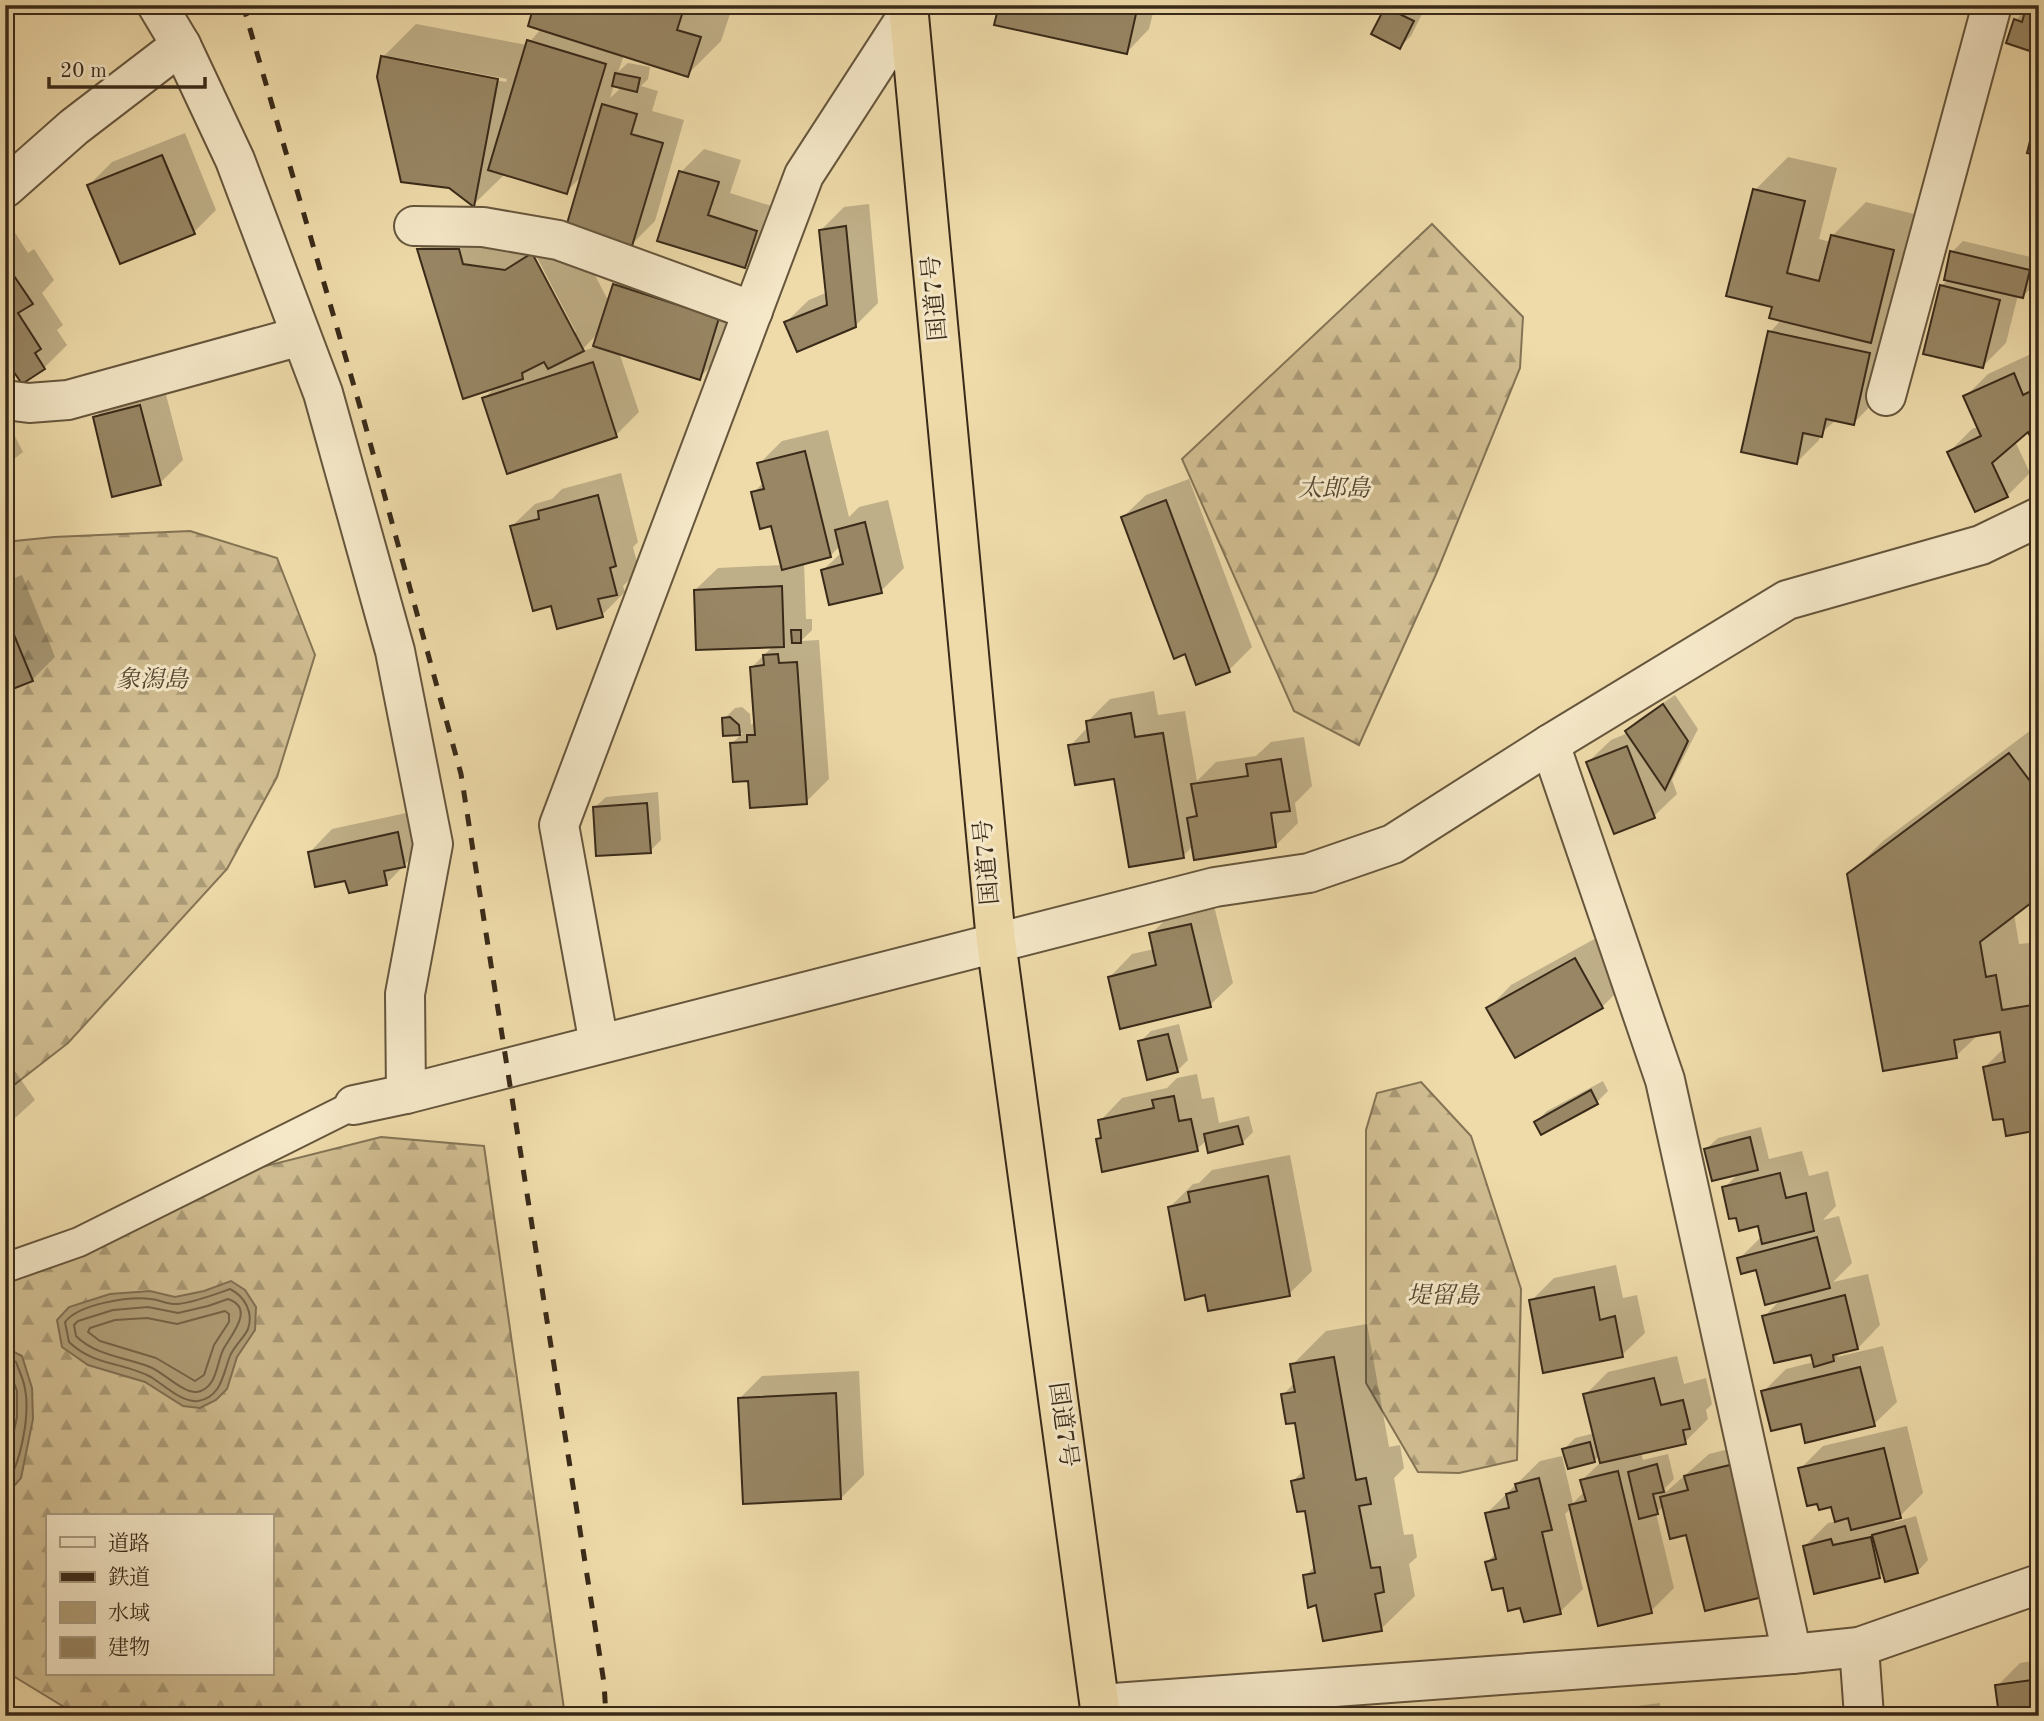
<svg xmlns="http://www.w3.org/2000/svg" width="2044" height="1721" viewBox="0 0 2044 1721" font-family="'Old Standard TT','Noto Serif JP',serif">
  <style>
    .forest { fill: url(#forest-firs); stroke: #847455; stroke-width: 2; fill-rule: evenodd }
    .water { fill: #b19f79; stroke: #817053; stroke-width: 2 }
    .shadow { fill: #0003; fill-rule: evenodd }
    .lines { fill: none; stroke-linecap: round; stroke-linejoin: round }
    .shore { stroke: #756449; stroke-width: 2 }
    .building { fill: #988664; stroke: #392a19; stroke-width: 2 }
    .service-casing { stroke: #66563d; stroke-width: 32 }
    .minor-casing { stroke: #66563d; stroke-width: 42 }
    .tertiary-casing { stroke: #66563d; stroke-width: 42 }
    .trunk-casing { stroke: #392a19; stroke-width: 42 }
    .service { stroke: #f5e8c8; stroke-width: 28 }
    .minor { stroke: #f5e8c8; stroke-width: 38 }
    .tertiary { stroke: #f5e8c8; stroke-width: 38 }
    .trunk { stroke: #efdbaa; stroke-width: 38 }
    .rail { stroke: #392a19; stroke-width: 5; stroke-dasharray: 12 12; stroke-linecap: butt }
    .labels { text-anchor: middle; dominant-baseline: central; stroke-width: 6; stroke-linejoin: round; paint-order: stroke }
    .street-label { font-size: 24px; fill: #392a19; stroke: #f5e8c8 }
    .park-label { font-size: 24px; font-style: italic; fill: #574731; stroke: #f5e8c8 }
  </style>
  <defs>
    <pattern id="forest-firs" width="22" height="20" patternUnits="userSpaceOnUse" patternTransform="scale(1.75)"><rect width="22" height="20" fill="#d0bd91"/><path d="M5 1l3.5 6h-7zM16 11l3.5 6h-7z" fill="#aa9a76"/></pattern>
  </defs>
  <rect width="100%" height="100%" fill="#efdbaa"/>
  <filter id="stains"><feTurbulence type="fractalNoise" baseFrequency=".00286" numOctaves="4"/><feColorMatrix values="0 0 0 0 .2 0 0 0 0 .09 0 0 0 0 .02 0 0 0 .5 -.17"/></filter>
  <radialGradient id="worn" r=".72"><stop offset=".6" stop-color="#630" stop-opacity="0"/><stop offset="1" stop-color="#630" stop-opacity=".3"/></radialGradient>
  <g class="forest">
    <path d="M1432,224L1523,317L1520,368L1437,572L1359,745L1294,711L1182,459Z"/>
    <path d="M190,531L277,558L315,655L277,777L227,869L68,1043L5,1092V542L54,537Z"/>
    <path d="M1421,1082L1471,1136L1521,1289L1517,1460L1459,1473L1418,1472L1366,1383V1130L1377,1093Z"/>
    <path d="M381,1137L484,1146L565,1716H79L5,1671V1278L218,1178ZM47,1516H271V1674H47Z"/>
  </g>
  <g class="water">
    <path d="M231,1281L245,1290L256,1307L255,1330L237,1357L227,1389L216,1400L200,1408L183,1406L145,1382L88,1365L62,1347L57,1320L69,1307L110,1294L150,1291L175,1297L204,1291Z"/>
    <path d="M10,1350L22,1356L32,1388L33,1419L21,1478L5,1496V1352Z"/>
  </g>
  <g class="shadow">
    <path d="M536,5H733L721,41L687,75L624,55L618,72L628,63L650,67L648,79L641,86L658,91L652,111L684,120L655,221L632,244L569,226L609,302L615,285L638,262L741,295L722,355L699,378L619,352L639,412L616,435L508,472L484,399L496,386L419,249L452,216L540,238L566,221L568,225L583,175L566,192L505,174L473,205L383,57L416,24L527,45L541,29ZM414,61L507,79L506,82L414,65ZM614,85L622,87L610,98ZM530,244L576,332H572L527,246ZM599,332L595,347L580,352Z"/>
    <path d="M1001,5H1155L1149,29L1127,52Z"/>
    <path d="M1390,5H1414L1424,10L1411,36L1400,47L1387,8Z"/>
    <path d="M2028,7L2039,52L2016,20Z"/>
    <path d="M185,133L216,210L194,232L89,185L112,162Z"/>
    <path d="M704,149L741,160L730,193L778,208L767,243L745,266L659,239L681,172Z"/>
    <path d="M1788,157L1837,168L1819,239L1831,242L1832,236L1866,202L1926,217L1904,308L1884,328L1892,330L1876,400L1854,423L1837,419L1820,434L1819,440L1796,463L1770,332L1782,319L1774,305L1755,190Z"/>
    <path d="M869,204L878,303L855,326L786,322L809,300L828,292L821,230L844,207Z"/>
    <path d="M14,231L28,253L34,249L54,280L42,293L63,325L57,330L67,345L44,368L11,365L5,369V237Z"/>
    <path d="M1963,241L2039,259L2034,285L2023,296L2018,295L2006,343L1983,366L1941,286L1949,279L1952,252Z"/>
    <path d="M2037,351L2039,356V450L2029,429L2015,441L2030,473L2007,496L1949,452L1972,429L1978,427L1965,397L1988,374Z"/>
    <path d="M163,383L183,460L160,483L95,418L117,395Z"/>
    <path d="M5,417L23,452L5,466Z"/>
    <path d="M828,430L849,517L859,507L888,500L904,568L881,591L823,570L842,552L840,546L830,556L804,562L806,619H812V630L801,641L819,640L829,779L806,802L749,779L732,743L743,733L725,734L724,719L735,708L742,707L750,714L751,725L756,720L752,667L773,646L695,590L718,568L782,565L772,524L753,493L764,482L759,464L782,441Z"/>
    <path d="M621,473L638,542L633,547L639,570L623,586L625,592L602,615L553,603L512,526L535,504L552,499L562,489Z"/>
    <path d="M1189,479L1252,647L1229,670L1186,652L1123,517L1146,495Z"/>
    <path d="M8,571L12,579L22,575L55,657L32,680L5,691V572Z"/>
    <path d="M1154,691L1158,715L1185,711L1197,781L1216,762L1256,756L1271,742L1304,737L1312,786L1295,803L1298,823L1275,846H1193L1183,856L1115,777L1070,746L1088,727L1087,722L1110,699Z"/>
    <path d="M1675,695L1698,729L1672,780L1677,794L1654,816L1588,762L1611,740L1628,733L1627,731L1638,720Z"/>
    <path d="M2039,724V895L2014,914L2019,944L2029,943L2035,978L2039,977V1128L2004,1117L1985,1067L2004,1048L2001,1030L1979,1034L1956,1056L1849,875L1883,841Z"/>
    <path d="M658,792L661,840L650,851L594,808L606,797Z"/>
    <path d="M420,810L427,842L386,884L347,879L310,852L332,829Z"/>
    <path d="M1213,902L1233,983L1210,1005L1110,977L1132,954L1154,949L1151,934L1174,911Z"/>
    <path d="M1598,937L1625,984L1602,1007L1489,1008L1511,985Z"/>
    <path d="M1179,1024L1188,1060L1177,1071L1140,1042L1151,1031Z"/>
    <path d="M5,1057L35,1100L5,1127Z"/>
    <path d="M1197,1074L1202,1099L1214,1097L1219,1123L1249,1116L1253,1132L1242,1143L1207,1140L1197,1149L1097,1140L1103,1135L1100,1121L1122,1098L1167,1088L1177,1078Z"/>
    <path d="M1603,1081L1608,1091L1597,1102L1542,1133L1536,1122L1547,1111Z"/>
    <path d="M1761,1127L1769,1159L1802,1151L1809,1176L1828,1171L1836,1206L1823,1220L1839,1216L1852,1263L1833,1282L1868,1274L1880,1325L1858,1348L1842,1351L1837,1357L1883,1346L1897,1402L1874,1424L1802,1422L1763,1392L1786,1369L1814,1362L1812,1353L1764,1317L1782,1298L1757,1268L1739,1259L1762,1236L1759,1224L1737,1215L1724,1188L1739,1173L1706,1149L1718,1138Z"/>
    <path d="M1290,1155L1312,1271L1289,1294L1207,1293L1170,1207L1193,1184L1199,1183L1212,1170Z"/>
    <path d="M1616,1265L1623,1298L1637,1295L1645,1333L1622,1355L1531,1301L1554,1278Z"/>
    <path d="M1367,1324L1389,1447L1400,1445L1404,1468L1394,1478L1404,1535L1413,1534L1417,1557L1409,1564L1415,1596L1381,1629L1318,1603L1305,1576L1316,1565L1306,1509L1293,1481L1304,1470L1296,1421L1283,1395L1295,1382L1292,1365L1326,1331Z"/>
    <path d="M1677,1356L1684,1384L1706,1378L1712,1404L1706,1410L1708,1419L1685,1442L1641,1452L1643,1460L1668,1454L1674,1479L1665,1488L1666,1492L1709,1454L1756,1442L1687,1533L1664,1506L1656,1513L1674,1588L1651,1611L1571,1508L1565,1514L1583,1589L1560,1612L1522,1606L1487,1562L1496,1553L1487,1513L1540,1461L1562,1456L1573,1503L1585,1491L1582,1480L1601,1462L1600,1455L1594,1461L1564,1449L1575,1438L1595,1433L1585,1395L1608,1372Z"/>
    <path d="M859,1371L864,1475L841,1498L740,1398L762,1376Z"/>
    <path d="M1907,1426L1923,1493L1900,1516L1894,1518L1895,1522L1916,1516L1928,1560L1917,1572H1884L1879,1576L1805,1546L1828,1523L1837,1521L1833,1505L1800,1469L1823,1446Z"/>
    <path d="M2039,1660V1716L1997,1686L2020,1663Z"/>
    <path d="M1660,1703L1661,1716H1562Z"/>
  </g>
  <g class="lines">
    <g class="shore">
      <path d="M230,1289C244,1296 254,1312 248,1329C244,1338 234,1346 230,1356C223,1373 222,1397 198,1401C182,1403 164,1385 151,1377C123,1362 94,1366 69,1342L65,1322C79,1304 129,1296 151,1299C160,1300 169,1305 178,1304C196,1302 213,1295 230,1289Z"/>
      <path d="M228,1299C255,1308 232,1334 224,1348C216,1362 218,1388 197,1392C184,1394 163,1372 150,1367C125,1357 96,1356 76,1336L74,1325L78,1321L113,1310L148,1307L178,1313L208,1306Z"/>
      <path d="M225,1311L229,1314V1322L214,1345L204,1375L195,1381L156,1358L100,1341L88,1332L90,1328L115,1320L147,1318L177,1324Z"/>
      <path d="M5,1358L16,1362C19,1371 24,1380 25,1389C30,1414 21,1466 5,1485"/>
      <path d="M5,1367L9,1369L17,1391V1417L5,1472"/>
    </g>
  </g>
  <g class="building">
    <path d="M534,5H685L677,30L701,37L688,77L528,26Z"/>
    <path d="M999,5H1138L1127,54L994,25Z"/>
    <path d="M2027,5H2039V54L2006,43L2014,19L2022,22Z"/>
    <path d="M1385,7L1414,21L1400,49L1371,34Z"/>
    <path d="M527,40L606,64L567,194L488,170Z"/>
    <path d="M381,56L498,79L474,207L449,188L401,182L377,77Z"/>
    <path d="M615,73L640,78L637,92L612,86Z"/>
    <path d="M602,104L637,114L631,134L663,143L632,246L566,227Z"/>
    <path d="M2039,105V156L2027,153Z"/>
    <path d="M162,155L195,234L120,264L87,185Z"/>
    <path d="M679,171L719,182L708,215L757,231L745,268L657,241Z"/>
    <path d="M1753,189L1805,201L1787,273L1819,281L1831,235L1894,250L1871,343L1769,318L1772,307L1726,296Z"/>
    <path d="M846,226L856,327L797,352L784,322L827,305L819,230Z"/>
    <path d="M417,249H459L463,264L505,270L532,253L584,351L548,369L544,362L522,373L523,379L463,399Z"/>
    <path d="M1950,251L2030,270L2023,298L1944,280Z"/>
    <path d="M10,270L33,304L18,313L41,349L35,353L45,369L22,384L11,368L5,372V273Z"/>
    <path d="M613,284L719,318L700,380L593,346Z"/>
    <path d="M1940,285L2000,300L1983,368L1923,354Z"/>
    <path d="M1768,331L1870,353L1854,425L1826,419L1822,437L1803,433L1797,464L1741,452Z"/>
    <path d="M593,362L617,437L507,474L482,398Z"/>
    <path d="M2014,373L2023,395L2039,387V455L2028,432L1992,463L2008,497L1975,512L1947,452L1981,436L1963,396Z"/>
    <path d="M140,405L161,485L112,497L93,417Z"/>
    <path d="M805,451L831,557L782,570L771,526L760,529L751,492L764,489L757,463Z"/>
    <path d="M598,495L616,566L610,568L617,595L598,599L603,617L557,629L551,606L533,611L510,526L539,519L538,511Z"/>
    <path d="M1166,500L1230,672L1196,685L1185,654L1174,659L1121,517Z"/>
    <path d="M865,522L882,593L829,605L821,570L843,564L835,530Z"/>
    <path d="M782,586L784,647L696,650L694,590Z"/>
    <path d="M5,613L33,681L5,692Z"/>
    <path d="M791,630H801V643H792Z"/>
    <path d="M778,654L779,663L797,662L807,804L750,808L748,781L733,782L730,743L747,742V735H755L750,667L764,665L763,655Z"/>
    <path d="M1663,704L1688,741L1665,790L1625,731Z"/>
    <path d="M1131,713L1135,737L1163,733L1184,858L1129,867L1114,779L1075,785L1068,745L1089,742L1086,721Z"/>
    <path d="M730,717L739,725L740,735L723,736L722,718Z"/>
    <path d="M1627,746L1655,818L1614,834L1586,762Z"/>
    <path d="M2009,753L2039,793V897L1980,942L1986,977L1996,975L2002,1010L2039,1004V1130L2006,1136L2003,1119L1993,1120L1983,1067L2005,1062L2000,1032L1954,1040L1957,1058L1883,1071L1847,874Z"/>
    <path d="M1281,759L1290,811L1271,813L1276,847L1194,860L1187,818L1197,816L1191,784L1248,776L1246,764Z"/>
    <path d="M647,803L651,853L596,856L593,807Z"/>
    <path d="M398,832L405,867L384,871L387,885L349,893L345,881L315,887L308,852Z"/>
    <path d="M1191,924L1211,1007L1120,1029L1108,977L1156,965L1149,933Z"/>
    <path d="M1575,958L1603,1008L1515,1058L1486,1008Z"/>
    <path d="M1168,1034L1178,1072L1147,1080L1138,1041Z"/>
    <path d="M1591,1090L1598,1104L1541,1135L1534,1122Z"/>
    <path d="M1174,1096L1179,1121L1191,1119L1198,1151L1102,1172L1096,1139L1101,1138L1098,1120L1154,1108L1152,1100Z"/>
    <path d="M1238,1126L1243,1144L1208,1153L1204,1134Z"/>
    <path d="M1750,1137L1758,1170L1712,1181L1704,1149Z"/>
    <path d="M1780,1173L1786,1198L1806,1193L1814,1231L1762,1244L1758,1226L1739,1231L1736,1218L1729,1219L1722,1187Z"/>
    <path d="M1268,1176L1290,1296L1208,1311L1205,1295L1185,1300L1168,1207L1190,1202L1188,1192Z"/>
    <path d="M1817,1237L1830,1288L1765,1305L1756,1270L1741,1274L1737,1258Z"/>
    <path d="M1594,1287L1600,1320L1615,1316L1623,1357L1543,1373L1529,1300Z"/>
    <path d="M1845,1295L1858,1349L1833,1355L1834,1361L1814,1367L1811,1355L1774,1363L1762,1316Z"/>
    <path d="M1334,1357L1356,1480L1366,1478L1371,1504L1359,1506L1371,1568L1380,1567L1384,1592L1375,1594L1382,1631L1323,1641L1316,1605L1308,1608L1303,1575L1315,1573L1305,1511L1297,1512L1291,1481L1304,1478L1295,1423L1286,1424L1281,1394L1295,1392L1290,1364Z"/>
    <path d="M1860,1367L1875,1426L1805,1443L1801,1424L1771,1431L1761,1391Z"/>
    <path d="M1654,1378L1661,1405L1683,1400L1690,1429L1683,1430L1686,1444L1600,1463L1583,1394Z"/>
    <path d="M836,1393L841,1499L743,1504L738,1398Z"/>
    <path d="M1590,1442L1595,1462L1568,1469L1562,1449Z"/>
    <path d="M1884,1448L1901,1518L1851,1530L1848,1518L1835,1522L1831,1507L1819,1510L1817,1504L1807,1506L1798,1468Z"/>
    <path d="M1657,1464L1664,1492L1653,1494L1658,1514L1639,1519L1628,1472Z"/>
    <path d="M1734,1464L1767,1596L1705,1611L1686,1535L1670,1539L1660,1497L1688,1490L1684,1476Z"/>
    <path d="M1618,1471L1652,1613L1598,1626L1569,1505L1586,1501L1580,1480Z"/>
    <path d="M1539,1478L1552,1530L1542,1532L1561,1614L1524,1622L1520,1608L1508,1611L1503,1588L1492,1590L1485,1562L1496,1559L1485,1513L1509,1508L1506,1494L1517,1491L1515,1484Z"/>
    <path d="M1905,1526L1918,1573L1885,1582L1872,1535Z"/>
    <path d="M1871,1537L1880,1578L1814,1594L1803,1546L1831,1539L1833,1545Z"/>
    <path d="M2039,1679V1716H1999L1995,1685Z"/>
  </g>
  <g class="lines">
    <g class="service-casing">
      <path id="service" d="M5,1268L79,1242L354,1105"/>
    </g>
    <g class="minor-casing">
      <g id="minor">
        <path d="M157,5L181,45"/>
        <path d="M5,188L74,127L181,45L235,160L323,393L395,651L433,844L405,994L406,1094"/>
        <path d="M414,226L483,227L558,240L753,311"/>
        <path d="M1886,396L1992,5"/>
        <path d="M5,400L29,403L68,400L301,336"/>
        <path d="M1550,744L1665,1080L1792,1654"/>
        <path d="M599,1044L559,825L804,175L909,13"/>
        <path d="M354,1105L406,1094L1215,887L1309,873L1393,844L1550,744L1787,600L1981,545L2039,517"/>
      </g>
    </g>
    <g class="tertiary-casing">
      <g id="tertiary">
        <path d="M1859,1647L1864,1716"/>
        <path d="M1100,1704L1792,1654L1859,1647L2039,1584"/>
      </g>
    </g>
    <g class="trunk-casing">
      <path id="trunk" d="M908,5L996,941L1101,1716"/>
    </g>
    <use href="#service" class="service"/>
    <use href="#minor" class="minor"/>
    <use href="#tertiary" class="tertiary"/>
    <use href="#trunk" class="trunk"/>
    <path class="rail" d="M243,5L363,417L461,774L604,1683L606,1716"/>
  </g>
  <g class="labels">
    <g class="street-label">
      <text transform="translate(936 298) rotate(-95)">国道7号</text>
      <text transform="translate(988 862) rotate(-95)">国道7号</text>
      <text transform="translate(1062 1425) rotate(82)">国道7号</text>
    </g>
    <g class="park-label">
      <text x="1334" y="490">太郎島</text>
      <text x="152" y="681">象潟島</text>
      <text x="1443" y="1297">堤留島</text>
    </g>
  </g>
  <rect width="2044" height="1721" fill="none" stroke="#efdbaa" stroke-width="28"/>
  <rect x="7" y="7" width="2030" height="1707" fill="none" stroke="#392a19" stroke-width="3.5"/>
  <rect x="14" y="14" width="2016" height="1693" fill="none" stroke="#392a19" stroke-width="2"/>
  <rect x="46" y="1514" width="228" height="161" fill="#f5e8c8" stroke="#aa9c82" stroke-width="2"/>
  <rect x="60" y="1537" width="35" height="10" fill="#f5e8c8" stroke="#aa9c82" stroke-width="2"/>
  <text x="108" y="1550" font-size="21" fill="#392a19">道路</text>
  <rect x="60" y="1572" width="35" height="10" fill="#392a19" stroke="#aa9c82" stroke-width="2"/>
  <text x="108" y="1584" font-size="21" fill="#392a19">鉄道</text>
  <rect x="60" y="1602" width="35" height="21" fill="#b19f79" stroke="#aa9c82" stroke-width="2"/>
  <text x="108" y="1620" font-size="21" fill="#392a19">水域</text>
  <rect x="60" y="1637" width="35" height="21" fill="#988664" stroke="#aa9c82" stroke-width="2"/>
  <text x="108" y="1654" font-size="21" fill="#392a19">建物</text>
  <path d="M49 77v10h156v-10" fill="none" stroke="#392a19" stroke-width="3.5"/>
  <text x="60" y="77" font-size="21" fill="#392a19" stroke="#f5e8c8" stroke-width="5" paint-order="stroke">20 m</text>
  <rect width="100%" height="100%" filter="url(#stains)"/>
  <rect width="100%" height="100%" fill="url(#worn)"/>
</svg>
